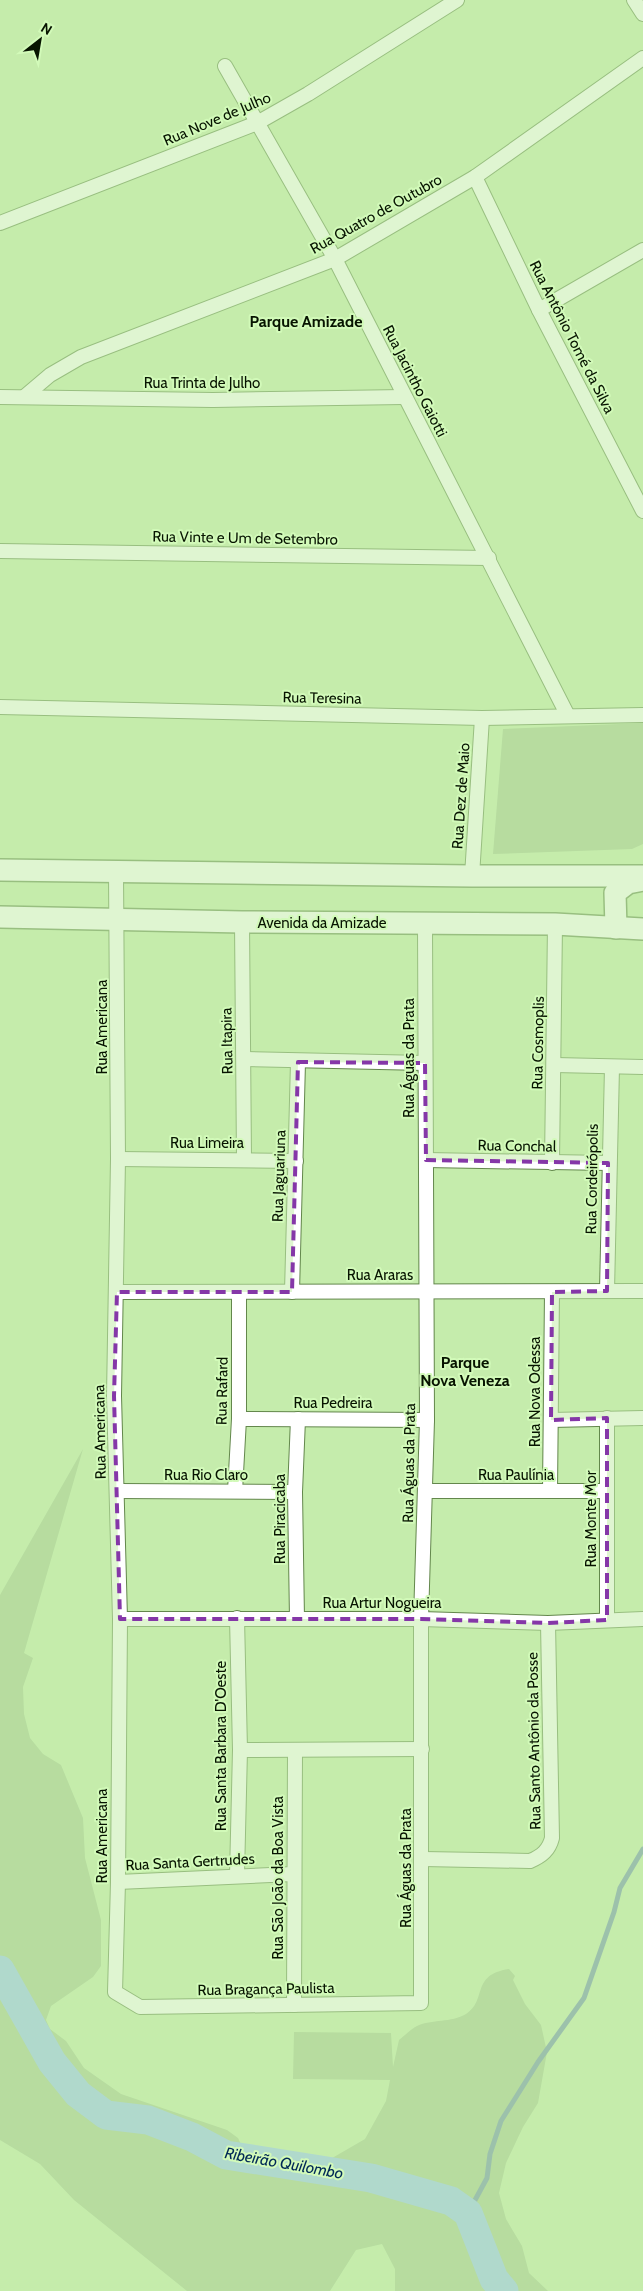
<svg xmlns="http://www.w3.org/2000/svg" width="643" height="2291" viewBox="0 0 643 2291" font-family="Cabin,sans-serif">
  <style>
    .green { fill: #a6c791 }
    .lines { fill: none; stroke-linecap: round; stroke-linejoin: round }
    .stream { stroke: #6c8dab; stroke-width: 5 }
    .river { stroke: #98c1f4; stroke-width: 29 }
    .minor-casing { stroke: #63874c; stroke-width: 16 }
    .primary-casing { stroke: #63874c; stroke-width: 24 }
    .minor { stroke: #fff; stroke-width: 14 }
    .primary { stroke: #fff; stroke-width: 21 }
    .marked { fill: none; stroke: #8537a8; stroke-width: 4; stroke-dasharray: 10 6; stroke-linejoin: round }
    .labels { text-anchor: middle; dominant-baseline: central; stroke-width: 4; stroke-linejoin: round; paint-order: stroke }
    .street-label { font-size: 15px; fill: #071400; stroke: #d2fab9 }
    .neighbourhood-label { font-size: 16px; font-weight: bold; fill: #071400; stroke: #d2fab9 }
    .water-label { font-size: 16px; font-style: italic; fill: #002956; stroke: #d2fab9 }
  </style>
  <rect width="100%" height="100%" fill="#c5ecac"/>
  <g class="green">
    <path d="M643,723V844L632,849L493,854L503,729Z"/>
    <path d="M83,1449L24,1653L33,1658L23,1687L24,1714L30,1738L43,1754L61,1765L83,1818L85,1858L101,1920V1966L93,1977L51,2006L46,2020L50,2029L66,2041L84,2068L121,2094L227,2130L238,2138L245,2153L258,2164L304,2166L327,2161L365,2139L386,2101L390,2080L293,2079L294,2032L391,2033L393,2067L399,2040C404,2036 411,2029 417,2026C432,2019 451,2023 466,2014C488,2000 470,1975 509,1969L515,1976L513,1980L525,2004L541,2025L547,2052L538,2103L523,2127L506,2163L499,2193L506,2219L522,2246L529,2273L548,2291H395V2269L382,2244L356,2250L330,2291H187L74,2200L40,2164L0,2140V1595Z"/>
  </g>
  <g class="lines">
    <path class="stream" d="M468,2213L487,2178L490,2154L501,2121L538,2062L584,1998L614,1912L620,1888L643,1849"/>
    <path class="river" d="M0,1970L52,2062L78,2094L106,2115L148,2120L192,2137L226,2155L371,2178L451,2201L468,2213L494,2279L504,2291"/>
    <g class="minor-casing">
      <g id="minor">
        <path d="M634,0L643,14"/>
        <path d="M225,66L335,259L568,716"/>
        <path d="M475,177L539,310L643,511"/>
        <path d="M0,223L257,123L308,94L457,0"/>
        <path d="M539,310L643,250"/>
        <path d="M0,397L213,400L404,397"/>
        <path d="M24,397L50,375L81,357L335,259L475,177L643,58"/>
        <path d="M0,551L489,558"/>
        <path d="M0,707L482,718L643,715"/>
        <path d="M116,872L118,1159L114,1396L120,1619L118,1882L115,1992L140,2007L421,2003V1619L427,1420L425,924"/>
        <path d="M472,876L482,718"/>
        <path d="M242,922L244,1160"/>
        <path d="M244,1059L425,1063"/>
        <path d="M555,1065L643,1067"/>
        <path d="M118,1159L296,1161"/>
        <path d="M426,1160L608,1163"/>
        <path d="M552,1163L555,924"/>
        <path d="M607,1291L612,1067"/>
        <path d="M117,1292L643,1291"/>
        <path d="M292,1292L298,1062"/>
        <path d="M607,1418V1620"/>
        <path d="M239,1419L427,1420"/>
        <path d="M551,1420L643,1418"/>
        <path d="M118,1491L295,1492"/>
        <path d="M235,1491L239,1419V1293"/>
        <path d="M426,1491H606"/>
        <path d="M550,1491L552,1292"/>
        <path d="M120,1619H421L548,1623L643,1619"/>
        <path d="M297,1619L295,1492L298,1419"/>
        <path d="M240,1750L422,1749"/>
        <path d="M423,1859L530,1861C542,1856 549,1850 552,1838L548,1623"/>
        <path d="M237,1875L240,1750L237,1618"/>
        <path d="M118,1882L293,1874"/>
        <path d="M294,2005L295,1751"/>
      </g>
    </g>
    <g class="primary-casing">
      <g id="primary">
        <path d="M0,870L472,876H643"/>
        <path d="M0,917L242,922L555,924L643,929"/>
        <path d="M616,928L615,893L628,883L643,880"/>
      </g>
    </g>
    <use href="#minor" class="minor"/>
    <use href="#primary" class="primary"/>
  </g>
  <path d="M0 0H643V2291H0ZM298,1062L425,1063L426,1160L608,1163L607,1291L552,1292L551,1420L607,1418V1620L548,1623L421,1619H120L114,1396L117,1292H292Z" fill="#c5ecac" fill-opacity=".55" fill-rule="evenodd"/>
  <path class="marked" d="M298,1062L425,1063L426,1160L608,1163L607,1291L552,1292L551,1420L607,1418V1620L548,1623L421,1619H120L114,1396L117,1292H292Z"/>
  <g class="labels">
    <g class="street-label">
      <text transform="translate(217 119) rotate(-23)">Rua Nove de Julho</text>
      <text transform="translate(376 214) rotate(-29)">Rua Quatro de Outubro</text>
      <text transform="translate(572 337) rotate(63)">Rua Antônio Tomé da Silva</text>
      <text transform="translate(415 381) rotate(63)">Rua Jacintho Gaiotti</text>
      <text x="202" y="383">Rua Trinta de Julho</text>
      <text transform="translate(245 538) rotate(1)">Rua Vinte e Um de Setembro</text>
      <text transform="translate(322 698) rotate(1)">Rua Teresina</text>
      <text transform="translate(461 796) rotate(-86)">Rua Dez de Maio</text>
      <text x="322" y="923">Avenida da Amizade</text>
      <text transform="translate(102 1027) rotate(-90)">Rua Americana</text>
      <text transform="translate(227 1041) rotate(-91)">Rua Itapira</text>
      <text transform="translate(538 1043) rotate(-89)">Rua Cosmoplis</text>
      <text transform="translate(409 1058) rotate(-90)">Rua Águas da Prata</text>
      <text x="207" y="1143">Rua Limeira</text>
      <text transform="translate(517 1146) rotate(1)">Rua Conchal</text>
      <text transform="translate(279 1176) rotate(-88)">Rua Jaguariuna</text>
      <text transform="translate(592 1179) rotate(-89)">Rua Cordeirópolis</text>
      <text x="380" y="1275">Rua Araras</text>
      <text transform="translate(222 1391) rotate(-89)">Rua Rafard</text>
      <text transform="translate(535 1392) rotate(-90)">Rua Nova Odessa</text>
      <text x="333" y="1403">Rua Pedreira</text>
      <text transform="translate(100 1432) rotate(-91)">Rua Americana</text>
      <text transform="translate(409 1463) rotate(-89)">Rua Águas da Prata</text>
      <text x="206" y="1475">Rua Rio Claro</text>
      <text x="516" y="1475">Rua Paulínia</text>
      <text transform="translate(280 1519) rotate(-90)">Rua Piracicaba</text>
      <text transform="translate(591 1519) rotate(-90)">Rua Monte Mor</text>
      <text x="382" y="1603">Rua Artur Nogueira</text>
      <text transform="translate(534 1741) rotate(-91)">Rua Santo Antônio da Posse</text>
      <text transform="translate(221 1746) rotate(-90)">Rua Santa Barbara D'Oeste</text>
      <text transform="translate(102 1836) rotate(-90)">Rua Americana</text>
      <text transform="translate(190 1862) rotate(-3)">Rua Santa Gertrudes</text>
      <text transform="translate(406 1868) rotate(-90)">Rua Águas da Prata</text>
      <text transform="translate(278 1878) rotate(-90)">Rua São João da Boa Vista</text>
      <text transform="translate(266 1989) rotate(-1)">Rua Bragança Paulista</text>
    </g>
    <g class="neighbourhood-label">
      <text x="306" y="321">Parque Amizade</text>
      <text x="465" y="1362">Parque<tspan x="465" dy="18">Nova Veneza</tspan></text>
    </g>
    <g class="water-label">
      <text transform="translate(284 2163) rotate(10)">Ribeirão Quilombo</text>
    </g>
  </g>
  <g transform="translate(40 40) rotate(31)" stroke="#d2fab9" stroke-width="4" paint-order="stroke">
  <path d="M0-4L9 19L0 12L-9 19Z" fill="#071400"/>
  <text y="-8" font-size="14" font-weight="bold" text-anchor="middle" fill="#071400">N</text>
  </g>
</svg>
